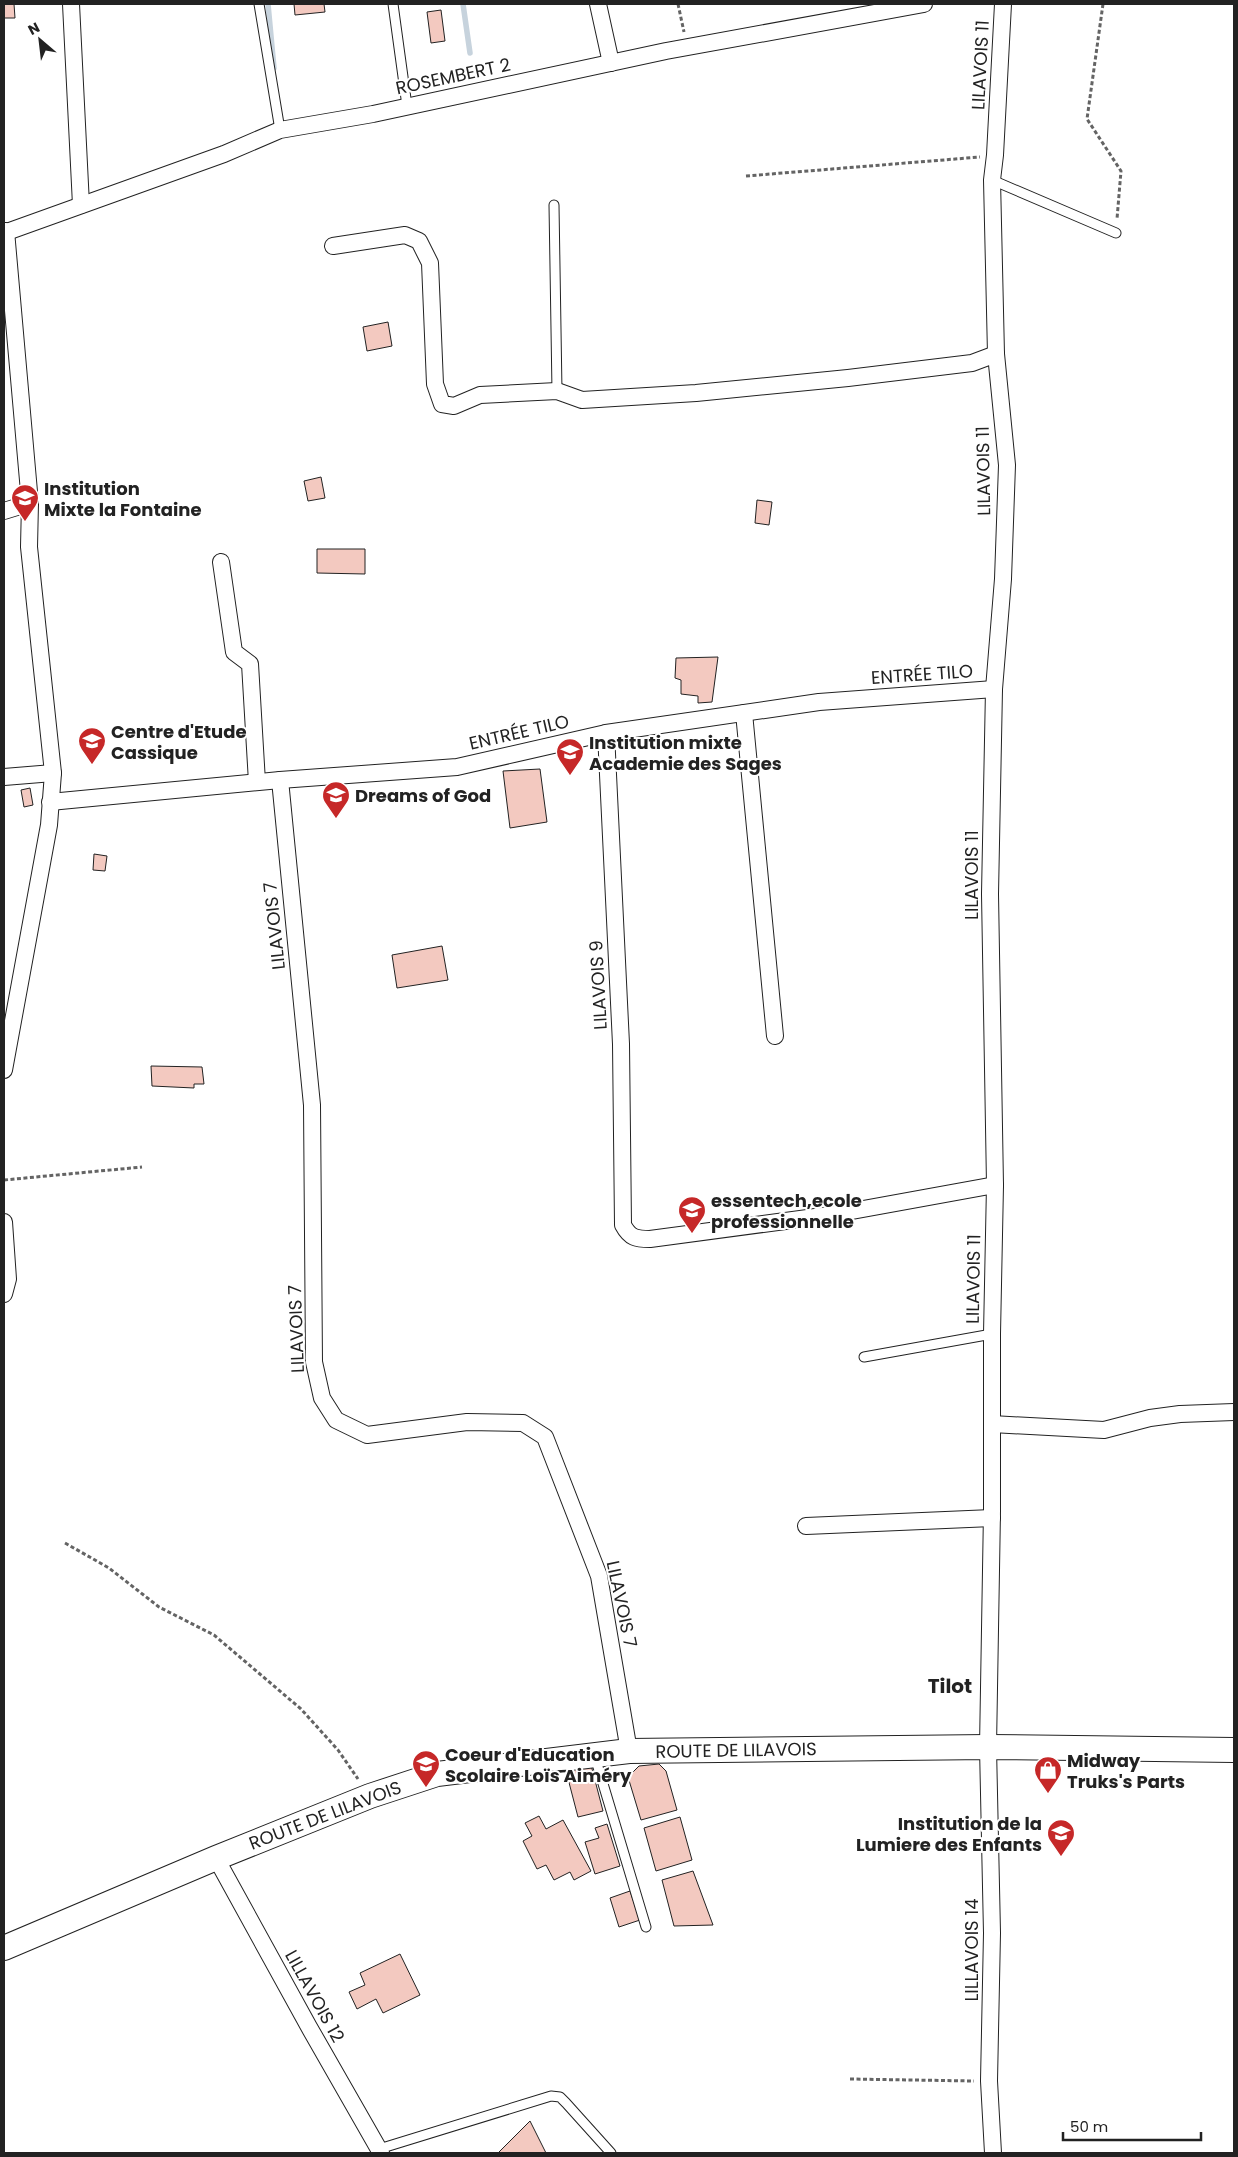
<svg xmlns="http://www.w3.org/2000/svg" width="1238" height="2157" viewBox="0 0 1238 2157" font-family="Poppins,sans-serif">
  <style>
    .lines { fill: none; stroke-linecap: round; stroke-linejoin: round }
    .stream { stroke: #c7d3dd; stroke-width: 5.5 }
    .building { fill: #f3c9c0; stroke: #222 }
    .service-casing { stroke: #222; stroke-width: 11 }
    .minor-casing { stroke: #222; stroke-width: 18 }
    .secondary-casing { stroke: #222; stroke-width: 26 }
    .path { stroke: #646464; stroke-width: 3; stroke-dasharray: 4 2.5; stroke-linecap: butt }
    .service { stroke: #fff; stroke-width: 9 }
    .minor { stroke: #fff; stroke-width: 16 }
    .secondary { stroke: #fff; stroke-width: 24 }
    .wall { stroke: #222; stroke-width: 2.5 }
    .labels { text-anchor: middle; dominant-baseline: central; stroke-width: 4; stroke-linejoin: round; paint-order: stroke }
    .street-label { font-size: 18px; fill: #222; stroke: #fff }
    .poi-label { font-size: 18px; font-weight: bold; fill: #222; stroke: #fff; text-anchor: start }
    .quarter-label { font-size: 20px; font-weight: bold; fill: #222; stroke: #fff }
  </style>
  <rect width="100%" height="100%" fill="#fff"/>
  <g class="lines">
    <g class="stream">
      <path d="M268,4L274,68"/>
      <path d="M463,4L470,53"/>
    </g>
  </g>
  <g class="building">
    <path d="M4,4H14L15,18H4Z"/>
    <path d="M294,4H324L325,12L295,15Z"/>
    <path d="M441,10L445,41L431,43L427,12Z"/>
    <path d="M388,322L392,346L367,351L363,327Z"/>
    <path d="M321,477L325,498L308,501L304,481Z"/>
    <path d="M757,500L772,502L769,525L755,523Z"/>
    <path d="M317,549H365V574L317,573Z"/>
    <path d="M718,657L712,702L698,703V696L681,694V680L675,678L676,658Z"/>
    <path d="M540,769L547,822L510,828L503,771Z"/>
    <path d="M30,788L33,805L24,807L21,790Z"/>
    <path d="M94,854L107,856L105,871L93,870Z"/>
    <path d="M442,946L448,980L397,988L392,955Z"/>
    <path d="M151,1066L202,1067L204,1084H194V1088L152,1086Z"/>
    <path d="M659,1764L666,1771L677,1810L641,1820L628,1777L639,1766Z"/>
    <path d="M591,1765L603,1811L578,1817L566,1771Z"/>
    <path d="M539,1816L546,1829L563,1820L591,1871L574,1880L570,1872L554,1880L546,1865L537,1869L523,1841L532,1836L525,1823Z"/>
    <path d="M680,1817L692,1860L656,1871L644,1828Z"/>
    <path d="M607,1824L620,1866L595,1874L585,1842L599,1838L595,1828Z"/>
    <path d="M693,1871L713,1925L674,1926L662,1880Z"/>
    <path d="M630,1891L640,1920L619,1927L610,1898Z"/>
    <path d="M400,1954L420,1995L383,2013L376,1999L357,2009L349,1992L365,1985L360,1973Z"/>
    <path d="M530,2121L546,2153H498Z"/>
  </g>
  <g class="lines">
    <g class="service-casing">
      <g id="service">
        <path d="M259,4L280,130"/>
        <path d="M393,4L407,106"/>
        <path d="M992,180L1116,233"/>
        <path d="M554,205L557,391"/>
        <path d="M864,1357L992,1334"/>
        <path d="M595,1757L646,1927"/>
        <path d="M379,2149L551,2096L560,2097L566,2103L611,2153"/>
      </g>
    </g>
    <g class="minor-casing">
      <g id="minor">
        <path d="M71,4L81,205"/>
        <path d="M598,4L611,63"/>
        <path d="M4,233L224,154L280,130L373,114L666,51L924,4"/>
        <path d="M333,246L405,235L419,241L430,263L435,384L442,404L454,406L480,395L557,391L582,400L696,393L848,378L972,363L996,354"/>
        <path d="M4,511L30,503"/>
        <path d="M221,562L234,652L250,664L257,782"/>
        <path d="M744,713L775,1036"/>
        <path d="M606,733L621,1044L623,1225C630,1238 636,1239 650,1239L830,1215L995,1185"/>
        <path d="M4,777L53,773"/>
        <path d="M280,780L312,1105L314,1362L322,1398L336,1420L367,1435L467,1422L523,1423L545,1437L599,1576L629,1751"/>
        <path d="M50,802L280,780L457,767L606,733L819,702L994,689"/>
        <path d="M4,1070L49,825L53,773L29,547L30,503L6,231"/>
        <path d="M4,1222L8,1279L4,1294"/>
        <path d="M992,1424L1104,1430L1150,1418L1180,1414L1234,1412"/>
        <path d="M806,1526L992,1518"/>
        <path d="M216,1858L309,2027L381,2153"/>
        <path d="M993,2153L989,2081L992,1933L988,1747L992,1511V1334L995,1185L990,894L994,689L1003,579L1007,465L996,354L992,180L995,155L1003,4"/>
      </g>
    </g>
    <g class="secondary-casing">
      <path id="secondary" d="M4,1948L216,1858L370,1796L437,1774L629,1751L988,1747L1234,1750"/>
    </g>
    <g class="path">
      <path d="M678,4L684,32"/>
      <path d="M1103,4L1087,119L1121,171L1117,219"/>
      <path d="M746,176L980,157"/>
      <path d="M4,1180L142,1167"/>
      <path d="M65,1543L109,1568L159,1607L214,1635L301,1709L338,1750L358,1779"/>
      <path d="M850,2079L974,2081"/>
    </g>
    <use href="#service" class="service"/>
    <use href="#minor" class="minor"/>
    <use href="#secondary" class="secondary"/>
    <path class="wall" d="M547,1772L566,1771"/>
  </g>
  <defs>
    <g id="school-pin" transform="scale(1.4375)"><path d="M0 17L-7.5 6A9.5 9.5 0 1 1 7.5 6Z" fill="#c62828" stroke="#fff"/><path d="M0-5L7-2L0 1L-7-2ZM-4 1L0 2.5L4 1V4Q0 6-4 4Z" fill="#fff"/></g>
    <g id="shop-pin" transform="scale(1.4375)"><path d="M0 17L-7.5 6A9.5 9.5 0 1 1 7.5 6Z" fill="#c62828" stroke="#fff"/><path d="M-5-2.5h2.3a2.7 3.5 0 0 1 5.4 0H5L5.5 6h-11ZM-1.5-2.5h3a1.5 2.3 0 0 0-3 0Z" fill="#fff"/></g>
  </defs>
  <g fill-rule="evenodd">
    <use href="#school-pin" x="25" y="498"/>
    <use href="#school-pin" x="92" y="741"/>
    <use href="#school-pin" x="570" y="752"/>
    <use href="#school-pin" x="336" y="795"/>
    <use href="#school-pin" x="692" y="1210"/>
    <use href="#school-pin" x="426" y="1764"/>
    <use href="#shop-pin" x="1048" y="1770"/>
    <use href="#school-pin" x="1061" y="1833"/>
  </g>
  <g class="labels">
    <g class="street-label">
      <text transform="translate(980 65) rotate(-87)">LILAVOIS 11</text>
      <text transform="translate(453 76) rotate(-12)">ROSEMBERT 2</text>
      <text transform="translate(983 471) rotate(-91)">LILAVOIS 11</text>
      <text transform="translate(922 674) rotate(-4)">ENTRÉE TILO</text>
      <text transform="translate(519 732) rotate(-13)">ENTRÉE TILO</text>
      <text transform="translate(971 875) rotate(-90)">LILAVOIS 11</text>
      <text transform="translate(274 926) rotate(-96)">LILAVOIS 7</text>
      <text transform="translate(598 985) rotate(-93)">LILAVOIS 9</text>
      <text transform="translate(973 1279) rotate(-89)">LILAVOIS 11</text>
      <text transform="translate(296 1329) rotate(-92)">LILAVOIS 7</text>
      <text transform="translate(622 1604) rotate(78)">LILAVOIS 7</text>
      <text transform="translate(736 1750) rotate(-1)">ROUTE DE LILAVOIS</text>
      <text transform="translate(325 1815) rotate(-21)">ROUTE DE LILAVOIS</text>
      <text transform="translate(971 1950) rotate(-90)">LILLAVOIS 14</text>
      <text transform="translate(315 1996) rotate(61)">LILLAVOIS 12</text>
    </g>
    <g class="poi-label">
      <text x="44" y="488">Institution<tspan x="44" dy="21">Mixte la Fontaine</tspan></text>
      <text x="111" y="731">Centre d'Etude<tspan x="111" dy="21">Cassique</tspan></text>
      <text x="589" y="742">Institution mixte<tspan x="589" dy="21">Academie des Sages</tspan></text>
      <text x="355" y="795">Dreams of God</text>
      <text x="711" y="1200">essentech,ecole<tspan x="711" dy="21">professionnelle</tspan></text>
      <text x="445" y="1754">Coeur d'Education<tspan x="445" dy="21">Scolaire Loïs Aiméry</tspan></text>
      <text x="1067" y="1760">Midway<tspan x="1067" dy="21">Truks's Parts</tspan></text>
      <text x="1042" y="1823" text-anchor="end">Institution de la<tspan x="1042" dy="21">Lumiere des Enfants</tspan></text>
    </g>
    <g class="quarter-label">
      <text x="950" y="1686">Tilot</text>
    </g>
  </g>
  <rect width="1238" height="2157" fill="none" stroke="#222222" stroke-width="10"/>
  <g transform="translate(40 40) rotate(332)" stroke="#ffffff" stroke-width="4" paint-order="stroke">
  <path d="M0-4L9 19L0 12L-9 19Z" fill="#222222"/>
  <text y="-8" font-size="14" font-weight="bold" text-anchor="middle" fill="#222222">N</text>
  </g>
  <path d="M1063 2132v8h138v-8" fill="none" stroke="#222222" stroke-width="2.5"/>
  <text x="1070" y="2132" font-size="15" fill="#222222" stroke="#ffffff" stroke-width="4" paint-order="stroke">50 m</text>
</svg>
